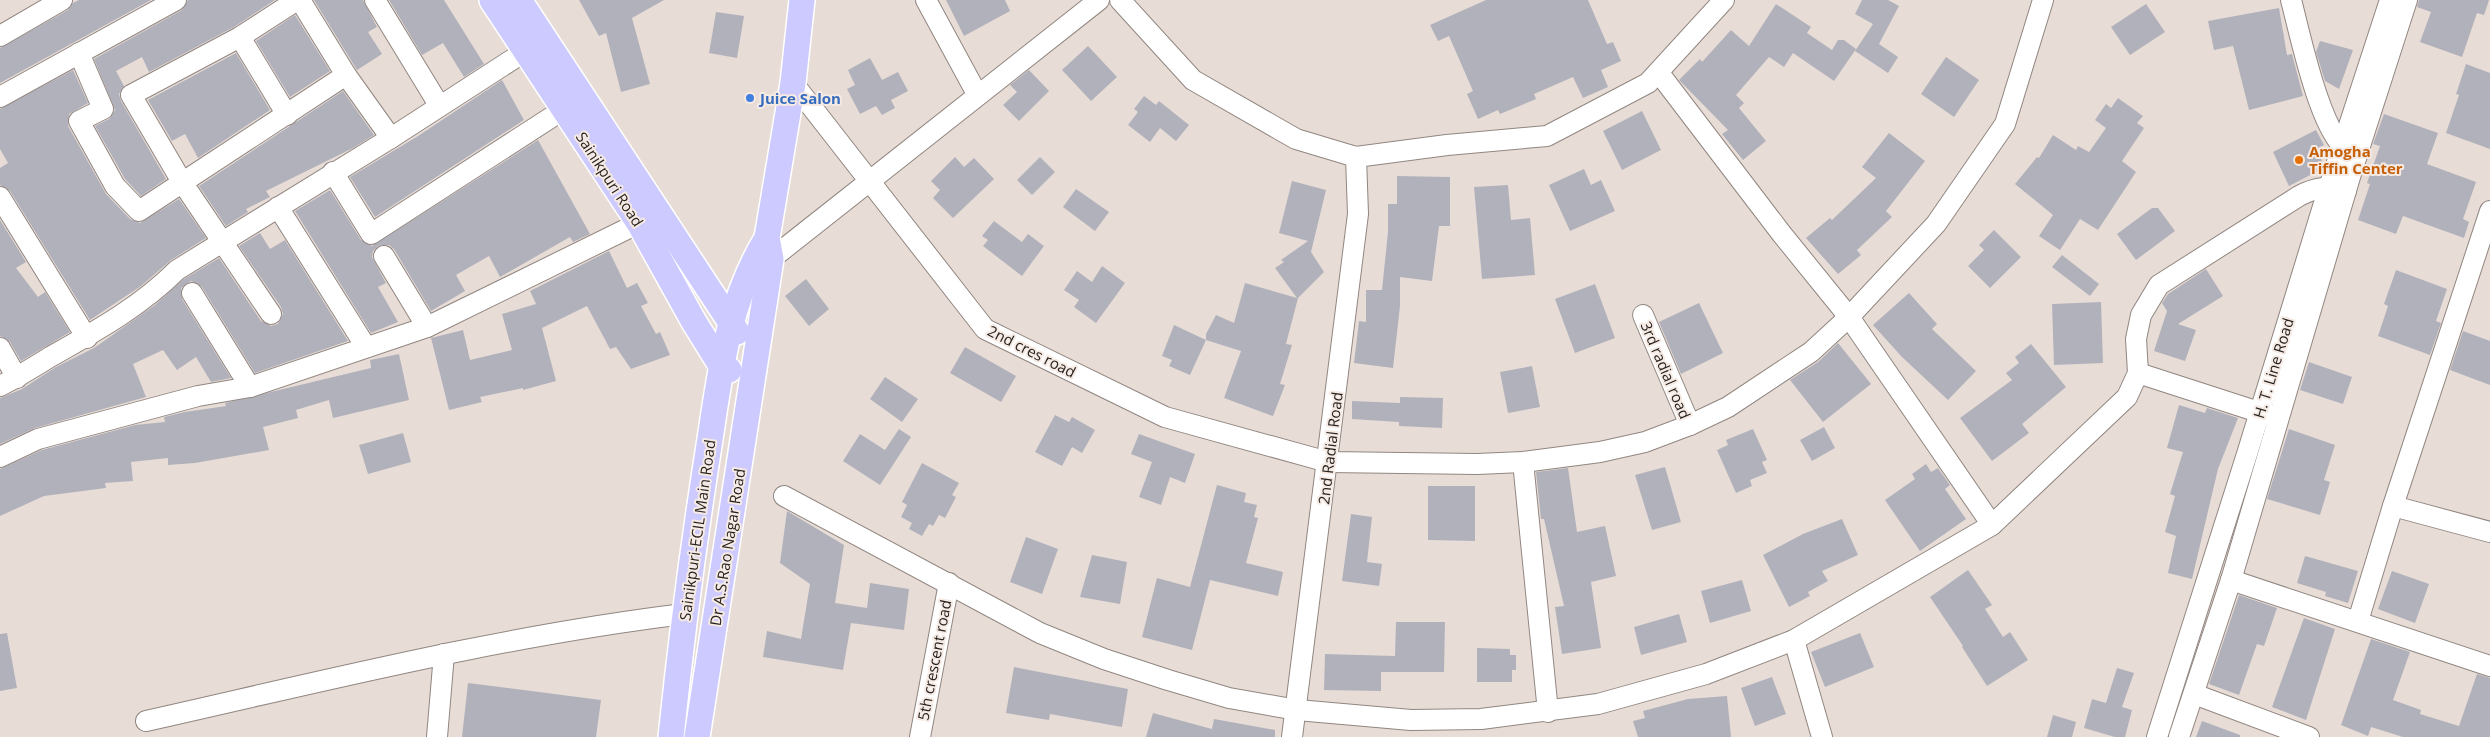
<svg xmlns="http://www.w3.org/2000/svg" width="2490" height="737" viewBox="0 0 2490 737" font-family="'Open Sans',sans-serif">
  <style>
    .building { fill: #b1b1bc }
    .lines { fill: none; stroke-linecap: round; stroke-linejoin: round }
    .minor-casing { stroke: #918680; stroke-width: 22 }
    .major-casing { stroke: #fff; stroke-width: 28 }
    .minor { stroke: #fff; stroke-width: 20 }
    .major { stroke: #cccafe; stroke-width: 25 }
    .shop-dot { fill: #3f7fe0; stroke: #f6eae4; stroke-width: 2 }
    .food-dot { fill: #e8710a; stroke: #f6eae4; stroke-width: 2 }
    .labels { text-anchor: middle; dominant-baseline: central; stroke-width: 4; stroke-linejoin: round; paint-order: stroke }
    .shop-label { font-size: 15px; font-weight: bold; fill: #366cbe; stroke: #f6eae4; text-anchor: start }
    .food-label { font-size: 15px; font-weight: bold; fill: #c56008; stroke: #f6eae4; text-anchor: start }
    .street-label { font-size: 15px; fill: #26221f; stroke: #f6eae4 }
  </style>
  <rect width="100%" height="100%" fill="#e8ddd6"/>
  <g class="building">
    <path d="M79,0H151L0,83V48L68,10L73,3Z"/>
    <path d="M188,0H275L234,27L149,72L142,57L116,71L124,86L119,94L121,101L166,179L141,196L125,179L95,126L109,119L115,110L94,59L182,10Z"/>
    <path d="M314,0H363L377,27L368,32L382,54L357,70Z"/>
    <path d="M389,0H444L484,64L464,77L443,43L422,55Z"/>
    <path d="M579,0H664L632,18L650,84L621,92L606,33L599,36Z"/>
    <path d="M946,0H1005L1010,11L964,36Z"/>
    <path d="M1486,0H1588L1607,44L1613,42L1621,61L1601,70L1608,87L1583,98L1573,77L1534,94L1536,99L1500,114L1498,110L1478,119L1467,94L1473,91L1449,36L1438,41L1430,25Z"/>
    <path d="M1862,0H1888L1899,6L1879,44L1898,57L1888,73L1855,51L1873,24L1855,14Z"/>
    <path d="M2419,0H2489L2484,15L2477,13L2462,57L2420,42L2431,12L2417,7Z"/>
    <path d="M1776,4L1811,27L1807,33L1832,50L1838,40H1844L1856,49L1834,81L1793,53L1784,67L1769,57L1736,95L1744,103L1739,108L1766,141L1743,160L1722,134L1728,130L1679,80L1700,59L1702,62L1731,30L1749,46Z"/>
    <path d="M2146,4L2165,32L2130,55L2111,27Z"/>
    <path d="M2279,8L2287,55L2292,54L2303,96L2249,110L2233,46L2214,50L2208,21Z"/>
    <path d="M716,12L744,16L737,58L709,53Z"/>
    <path d="M295,15L330,71L290,97L256,41Z"/>
    <path d="M2320,41L2353,50L2339,89L2325,81L2316,52Z"/>
    <path d="M1088,46L1117,77L1091,101L1062,70Z"/>
    <path d="M236,53L270,110L198,158L185,134L172,141L148,100Z"/>
    <path d="M1946,57L1979,80L1954,117L1921,94Z"/>
    <path d="M870,58L882,80L898,72L908,91L891,100L895,108L882,115L876,106L860,114L847,89L855,85L848,70Z"/>
    <path d="M2466,64L2490,73V149L2446,133L2459,95L2456,94Z"/>
    <path d="M73,70L88,103L69,114L68,126L106,194L130,219L140,223L179,199L206,238L171,260L141,286L90,320L10,191L0,185V168L8,163L0,149V109Z"/>
    <path d="M1029,70L1049,91L1019,121L1003,105L1017,92L1010,85Z"/>
    <path d="M502,80L524,120L375,217L350,177L418,136Z"/>
    <path d="M343,91L374,135L353,148L266,191L270,197L246,209L248,212L226,226L199,186Z"/>
    <path d="M1144,96L1156,105L1159,101L1189,125L1176,141L1160,128L1150,142L1128,125L1138,112L1134,109Z"/>
    <path d="M2118,98L2143,116L2137,123L2144,128L2122,161L2136,172L2098,230L2080,219L2060,250L2039,236L2053,215L2015,184L2037,157L2039,158L2053,135L2076,150L2078,146L2089,152L2106,128L2095,120L2106,104L2111,108Z"/>
    <path d="M1642,111L1661,150L1622,170L1603,131Z"/>
    <path d="M2384,114L2438,133L2427,164L2476,182L2463,219L2469,222L2464,238L2403,216L2396,234L2358,220L2370,184L2367,183L2380,146L2373,144Z"/>
    <path d="M2316,130L2324,145L2316,149L2324,165L2322,169L2289,186L2273,152Z"/>
    <path d="M1889,133L1925,161L1886,211L1892,217L1857,250L1861,255L1838,274L1806,238L1830,218L1832,220L1876,178L1862,167Z"/>
    <path d="M538,140L590,234L573,242L570,237L500,277L489,256L456,275L465,291L431,311L394,249L389,245L378,246L373,251L372,257L386,283L378,287L398,322L371,333L295,211L330,190L361,240L372,246Z"/>
    <path d="M955,157L964,167L974,158L994,179L953,218L933,198L940,190L931,181Z"/>
    <path d="M1040,157L1055,172L1032,195L1017,180Z"/>
    <path d="M1584,169L1591,185L1601,180L1615,211L1570,231L1549,185Z"/>
    <path d="M1397,176L1450,177V226H1439L1432,281L1400,277V306L1393,368L1354,363L1359,321L1366,322V290H1382L1388,232V204H1397Z"/>
    <path d="M1292,181L1326,190L1311,252L1324,272L1298,298L1286,344L1292,345L1280,384L1285,385L1273,416L1224,398L1241,351L1206,340V334L1216,315L1234,323L1245,283L1297,298L1275,268L1284,262L1281,260L1308,241L1279,233Z"/>
    <path d="M1508,185L1511,220L1530,218L1535,275L1482,279L1474,187Z"/>
    <path d="M1076,189L1109,212L1095,231L1063,207Z"/>
    <path d="M2152,208H2158L2175,231L2136,260L2117,234Z"/>
    <path d="M0,220L26,262L16,268L38,297L45,292L70,332L21,361L10,342L0,336Z"/>
    <path d="M994,221L1022,242L1028,234L1044,246L1022,276L983,246L988,240L982,236Z"/>
    <path d="M1994,230L2021,257L1990,288L1968,266L1984,250L1979,245Z"/>
    <path d="M260,233L270,249L285,240L348,341L255,373L202,287L191,281L181,288L182,299L231,378L211,382L196,357L177,370L163,350L133,364L146,397L35,428L0,444V398L22,389L56,367L94,348L155,305L184,279L219,258L261,321L271,326L278,324L283,314L281,307L239,246Z"/>
    <path d="M609,251L627,288L637,283L648,303L641,306L656,334L660,332L670,355L631,369L616,347L610,349L587,306L542,328L556,381L523,390V388L480,397L482,402L449,410L431,338L463,330L470,360L512,350L502,314L536,304L530,291Z"/>
    <path d="M2062,255L2099,284L2090,296L2052,267Z"/>
    <path d="M1102,266L1125,283L1096,323L1074,307L1079,300L1064,290L1077,271L1092,282Z"/>
    <path d="M2206,269L2223,296L2178,324L2196,330L2185,361L2154,351L2167,311L2162,303L2168,294Z"/>
    <path d="M2396,270L2447,289L2436,321L2441,323L2430,355L2378,336L2388,306L2384,304Z"/>
    <path d="M806,279L829,309L809,326L785,296Z"/>
    <path d="M1595,284L1615,338L1575,353L1555,299Z"/>
    <path d="M1909,293L1937,324L1932,329L1976,371L1948,400L1902,357L1873,325Z"/>
    <path d="M2101,302L2103,363L2054,365L2052,304Z"/>
    <path d="M1699,303L1723,353L1681,374L1659,322Z"/>
    <path d="M1174,325L1206,340L1190,375L1169,366L1172,360L1162,356Z"/>
    <path d="M2463,331L2490,341V385L2450,370Z"/>
    <path d="M1838,343L1871,384L1823,422L1790,380L1818,362Z"/>
    <path d="M2031,344L2066,387L2022,424L2029,433L1992,461L1960,418L2012,380L2006,373L2019,363L2015,357Z"/>
    <path d="M965,347L1016,376L1001,402L950,373Z"/>
    <path d="M399,354L409,400L333,418L329,400L296,410L298,418L263,427L269,450L195,463L168,465V458L131,462L133,481L105,483L106,488L44,496L0,516V469L42,450L135,425L165,422L164,417L185,412L226,406L225,403L371,368L370,360Z"/>
    <path d="M2309,362L2352,377L2343,404L2300,390Z"/>
    <path d="M1532,366L1540,407L1508,413L1500,372Z"/>
    <path d="M885,377L918,399L902,422L870,399Z"/>
    <path d="M1400,397L1443,398L1442,428L1399,426V422L1352,419V401L1400,403Z"/>
    <path d="M2179,405L2205,413L2207,408L2238,418L2218,469L2192,579L2168,573L2176,536L2165,532L2175,496L2170,494L2183,452L2167,448Z"/>
    <path d="M1055,415L1069,422L1072,417L1095,430L1082,453L1072,447L1062,466L1035,452Z"/>
    <path d="M1824,427L1835,448L1812,461L1800,440Z"/>
    <path d="M899,429L911,437L880,485L843,461L860,434L885,450Z"/>
    <path d="M1753,429L1767,460L1762,462L1767,473L1750,480L1752,486L1736,493L1717,450L1728,445L1726,440Z"/>
    <path d="M2289,429L2335,445L2324,480L2330,482L2320,515L2267,499Z"/>
    <path d="M403,433L411,462L368,474L359,445Z"/>
    <path d="M1139,434L1195,454L1185,483L1170,477L1161,505L1139,497L1152,462L1131,454Z"/>
    <path d="M922,463L959,483L952,495L956,497L945,518L939,515L933,526L929,524L922,536L909,529L912,523L901,517L907,505L902,502Z"/>
    <path d="M1926,464L1931,472L1938,468L1950,485L1945,489L1966,519L1920,551L1885,500L1915,479L1912,474Z"/>
    <path d="M1665,467L1681,522L1652,530L1635,475Z"/>
    <path d="M1568,468L1577,532L1605,526L1616,576L1591,582L1601,648L1562,654L1555,607L1564,606L1544,519H1541L1536,472Z"/>
    <path d="M1217,485L1246,493L1244,502L1257,505L1254,517L1258,518L1246,563L1283,572L1278,596L1210,580L1192,650L1142,637L1157,578L1190,587Z"/>
    <path d="M1428,486H1475V541L1428,540Z"/>
    <path d="M787,511L844,545L835,603L867,608L870,583L909,589L904,630L851,623L843,670L763,657L767,631L801,639L810,584L780,563Z"/>
    <path d="M1351,514L1372,517L1367,562L1382,564L1379,586L1342,581Z"/>
    <path d="M1842,519L1858,555L1822,571L1828,581L1808,592L1810,596L1789,607L1763,555L1803,534Z"/>
    <path d="M1026,537L1058,549L1042,594L1010,582Z"/>
    <path d="M1092,555L1127,562L1120,604L1080,597Z"/>
    <path d="M2305,556L2358,571L2348,603L2325,596L2326,592L2297,583Z"/>
    <path d="M1968,570L1992,605L1985,609L2003,637L2010,632L2028,660L1987,686L1962,647L1963,646L1930,597Z"/>
    <path d="M2392,571L2429,584L2415,623L2378,609Z"/>
    <path d="M1742,580L1751,611L1710,623L1701,591Z"/>
    <path d="M2239,595L2277,608L2264,646L2257,644L2239,695L2209,684Z"/>
    <path d="M1679,614L1687,642L1641,655L1634,627Z"/>
    <path d="M2304,618L2335,629L2306,720L2272,707Z"/>
    <path d="M1396,622H1445L1444,672H1381V691L1324,690L1325,654L1395,656Z"/>
    <path d="M7,633L17,688L0,691V634Z"/>
    <path d="M1860,633L1874,667L1825,687L1811,652Z"/>
    <path d="M2371,639L2410,652L2393,700L2421,710L2420,714L2459,726L2477,674L2490,678V737H2403L2371,727L2368,736L2341,725Z"/>
    <path d="M1477,648L1510,649V655H1516V670H1512V682H1477Z"/>
    <path d="M1014,667L1128,689L1122,727L1050,714L1049,720L1006,713Z"/>
    <path d="M2117,668L2134,673L2122,707L2132,710L2125,737H2115L2084,728L2092,699L2106,703Z"/>
    <path d="M1772,677L1786,714L1755,726L1741,688Z"/>
    <path d="M468,683L601,700L596,737H462Z"/>
    <path d="M1727,696L1731,737H1638L1633,721L1645,718L1643,711L1688,699Z"/>
    <path d="M1153,713L1212,729L1214,719L1275,730V737H1146Z"/>
    <path d="M2053,715L2076,722L2072,737H2047Z"/>
    <path d="M2202,721L2240,735V737H2196Z"/>
  </g>
  <g class="lines">
    <g class="minor-casing">
      <g id="minor">
        <path d="M300,0L346,75L391,138"/>
        <path d="M375,0L439,105"/>
        <path d="M926,0L977,94"/>
        <path d="M1120,0L1193,80L1296,139L1356,157L1447,145L1547,136L1648,83L1724,0"/>
        <path d="M2291,0C2300,33 2321,139 2351,153"/>
        <path d="M0,36L62,0"/>
        <path d="M240,37L287,115"/>
        <path d="M79,53L103,109L79,121L115,186L139,211L346,75"/>
        <path d="M1659,73L1781,233L1849,317L1992,525"/>
        <path d="M793,83L985,329L1165,417L1328,462L1477,464L1523,462L1600,452L1645,442L1690,425L1728,407L1811,352L1849,317L1936,224L2005,124L2043,0"/>
        <path d="M0,97L176,0"/>
        <path d="M333,172L371,234L564,109"/>
        <path d="M0,197L87,338"/>
        <path d="M278,207L366,347"/>
        <path d="M384,256L427,327"/>
        <path d="M758,260L771,259L1099,0"/>
        <path d="M192,293L250,387"/>
        <path d="M271,314L182,182L131,95L240,37L297,0"/>
        <path d="M1643,315L1690,425"/>
        <path d="M0,348L17,378"/>
        <path d="M2138,373L2271,416"/>
        <path d="M0,386C18,377 34,367 50,357C96,331 140,307 177,270L391,138L527,50"/>
        <path d="M0,457L38,439L198,396L250,387L427,327L639,223"/>
        <path d="M1523,462L1548,712"/>
        <path d="M784,496L1040,633L1104,659L1168,680L1229,698L1297,710L1411,720L1481,719L1598,704L1706,674L1794,640L1992,525L2127,397L2138,373L2136,339L2141,315L2159,285L2299,196C2316,187 2327,186 2346,191"/>
        <path d="M2393,506L2490,532"/>
        <path d="M2231,580L2490,666"/>
        <path d="M2358,621L2393,506L2490,211"/>
        <path d="M1794,640L1822,737"/>
        <path d="M2194,694L2309,737"/>
        <path d="M146,721C324,681 502,636 684,614"/>
        <path d="M437,737L444,654"/>
        <path d="M920,737L949,583"/>
        <path d="M1292,737L1358,214L1356,157"/>
        <path d="M2157,737L2247,454L2329,187L2390,0"/>
        <path d="M2179,737L2231,580L2350,177L2407,0"/>
      </g>
    </g>
    <g class="major-casing">
      <g id="major">
        <path d="M492,0L639,223L694,322L720,364L729,370"/>
        <path d="M519,0L737,332"/>
        <path d="M671,737C681,641 693,547 708,452C720,376 726,305 767,238"/>
        <path d="M697,737L771,259L767,238L793,83L802,0"/>
      </g>
    </g>
    <use href="#minor" class="minor"/>
    <use href="#major" class="major"/>
  </g>
  <circle class="shop-dot" cx="750" cy="98" r="5"/>
  <circle class="food-dot" cx="2299" cy="160" r="5"/>
  <g class="labels">
    <g class="shop-label">
      <text x="760" y="98">Juice Salon</text>
    </g>
    <g class="food-label">
      <text x="2309" y="151">Amogha<tspan x="2309" dy="17">Tiffin Center</tspan></text>
    </g>
    <g class="street-label">
      <text transform="translate(610 179) rotate(57)">Sainikpuri Road</text>
      <text transform="translate(1032 351) rotate(27)">2nd cres road</text>
      <text transform="translate(2273 368) rotate(-73)">H. T. Line Road</text>
      <text transform="translate(1666 370) rotate(67)">3rd radial road</text>
      <text transform="translate(1330 448) rotate(-83)">2nd Radial Road</text>
      <text transform="translate(697 530) rotate(-82)">Sainikpuri-ECIL Main Road</text>
      <text transform="translate(727 547) rotate(-81)">Dr A.S.Rao Nagar Road</text>
      <text transform="translate(934 660) rotate(-79)">5th crescent road</text>
    </g>
  </g>
</svg>
